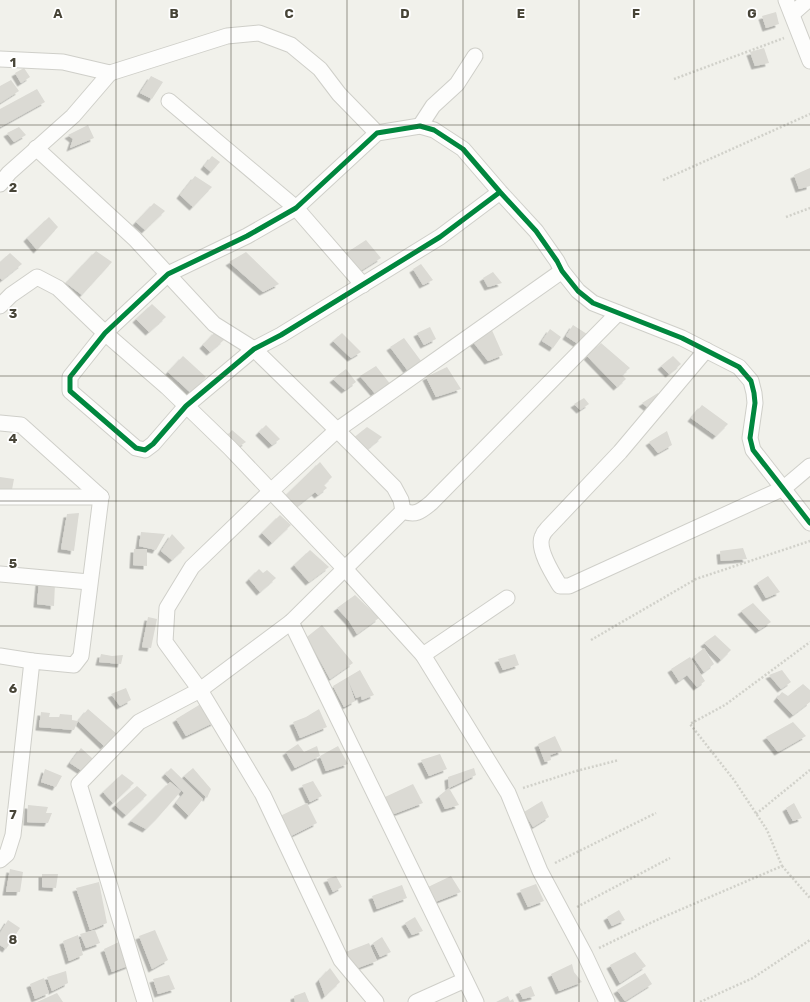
<svg xmlns="http://www.w3.org/2000/svg" width="810" height="1002" viewBox="0 0 810 1002" font-family="Rubik,sans-serif">
  <style>
    .building { fill: #dbdad4; filter: url(#shadow) }
    .lines { fill: none; stroke-linecap: round; stroke-linejoin: round }
    .street-casing { stroke: #cfcfc9; stroke-width: 17 }
    .path { stroke: #d1d1ca; stroke-width: 2.5; stroke-dasharray: 2 2; stroke-linecap: butt }
    .street { stroke: #fdfdfc; stroke-width: 15 }
    .cycleway-casing { stroke: #fff; stroke-width: 8 }
    .cycleway { stroke: #00873e; stroke-width: 5 }
    .grid { fill: none; stroke: #474437; stroke-width: 1; stroke-opacity: 0.55 }
    .grid-label { font-size: 13px; text-anchor: middle; font-weight: bold; fill: #474437; stroke: #fff; stroke-width: 3.5; stroke-linejoin: round; paint-order: stroke }
  </style>
  <defs>
    <filter id="shadow"><feDropShadow dx="-3.5" dy="3.5" stdDeviation="0" flood-color="#0004"/></filter>
  </defs>
  <rect width="100%" height="100%" fill="#f1f1eb"/>
  <g class="building">
    <path d="M776,12L779,24L766,28L762,16Z"/>
    <path d="M764,48L769,63L755,66L750,52Z"/>
    <path d="M24,68L30,77L21,83L15,73Z"/>
    <path d="M151,76L163,82L152,99L140,93Z"/>
    <path d="M11,80L19,91L0,103V86Z"/>
    <path d="M37,89L45,102L0,127V109Z"/>
    <path d="M88,125L94,138L70,148L73,139L68,135Z"/>
    <path d="M19,127L26,135L14,142L7,133Z"/>
    <path d="M212,156L220,162L211,172L204,166Z"/>
    <path d="M810,168V186L799,189L794,175Z"/>
    <path d="M195,176L212,187L193,207L180,195Z"/>
    <path d="M154,203L165,211L145,230L136,222Z"/>
    <path d="M49,217L58,227L37,250L27,238Z"/>
    <path d="M366,240L381,258L357,273L346,253Z"/>
    <path d="M96,251L112,262L82,295L66,283Z"/>
    <path d="M246,252L279,284L263,292L229,262Z"/>
    <path d="M10,253L22,264L2,280L0,278V262Z"/>
    <path d="M421,264L433,280L423,285L413,269Z"/>
    <path d="M493,272L502,283L488,287L483,278Z"/>
    <path d="M152,304L166,317L149,332L136,319Z"/>
    <path d="M573,325L590,336L581,346L566,336Z"/>
    <path d="M430,327L436,339L424,345L417,333Z"/>
    <path d="M491,328L503,355L488,361L470,338Z"/>
    <path d="M550,329L561,337L553,348L542,341Z"/>
    <path d="M216,331L224,340L210,352L203,345Z"/>
    <path d="M342,333L361,352L351,358L333,341Z"/>
    <path d="M404,338L424,365L408,371L390,347Z"/>
    <path d="M601,343L630,368L622,375L626,379L617,387L587,356Z"/>
    <path d="M183,356L206,377L192,394L168,372Z"/>
    <path d="M673,356L681,364L669,374L661,366Z"/>
    <path d="M376,366L391,385L378,397L360,376Z"/>
    <path d="M447,367L461,389L436,397L426,377Z"/>
    <path d="M346,369L356,382L345,390L333,379Z"/>
    <path d="M658,393L663,400L652,411L642,403Z"/>
    <path d="M584,398L589,404L580,410L574,404Z"/>
    <path d="M702,405L728,424L716,436L691,418Z"/>
    <path d="M266,425L280,439L272,445L259,432Z"/>
    <path d="M367,427L382,437L364,452L351,440Z"/>
    <path d="M232,430L246,442L238,447L227,436Z"/>
    <path d="M667,431L672,445L658,453L649,442Z"/>
    <path d="M320,462L332,477L324,485L327,488L318,495L315,492L296,507L285,496Z"/>
    <path d="M0,477L14,479L11,495L0,494Z"/>
    <path d="M79,513L74,551L61,549L67,514Z"/>
    <path d="M280,515L291,525L272,543L262,533Z"/>
    <path d="M141,532L165,534L156,550L139,546Z"/>
    <path d="M172,534L185,548L172,560L161,551Z"/>
    <path d="M743,548L747,559L721,561L720,551Z"/>
    <path d="M134,549H147V566L133,565Z"/>
    <path d="M310,550L329,567L309,582L294,565Z"/>
    <path d="M259,569L263,573L267,570L276,578L260,592L249,579Z"/>
    <path d="M768,576L780,592L766,598L757,583Z"/>
    <path d="M39,582L55,583L54,606L37,604Z"/>
    <path d="M355,595L379,618L357,634L349,621L337,608Z"/>
    <path d="M753,603L771,622L759,630L741,611Z"/>
    <path d="M148,617L157,619L151,648L142,647Z"/>
    <path d="M322,625L353,663L330,679L307,637Z"/>
    <path d="M715,635L731,650L721,660L704,643Z"/>
    <path d="M704,648L714,664L704,672L693,657Z"/>
    <path d="M101,654L112,656L123,655L121,664L99,662Z"/>
    <path d="M515,654L519,665L503,670L498,659Z"/>
    <path d="M690,657L705,681L697,687L687,675L679,681L671,669Z"/>
    <path d="M360,670L374,695L362,700L361,696L356,698L348,680L355,701L344,707L333,686Z"/>
    <path d="M782,670L791,682L781,689L769,675Z"/>
    <path d="M803,684L810,690V702L793,715L777,698L782,692L788,696Z"/>
    <path d="M126,688L131,700L120,706L111,694Z"/>
    <path d="M204,702L215,722L186,736L176,719Z"/>
    <path d="M88,709L117,734L104,746L78,721L74,730L39,727L41,712L50,713L49,717H59L58,721L60,714L72,715V720L78,721Z"/>
    <path d="M319,709L327,727L300,738L293,722L306,717Z"/>
    <path d="M793,722L806,736L778,752L766,737Z"/>
    <path d="M555,736L562,751L550,755L551,760L545,762L538,744Z"/>
    <path d="M298,744L304,752L317,746L320,756L295,768L286,752Z"/>
    <path d="M338,746L348,764L326,771L320,756Z"/>
    <path d="M81,748L93,759L82,771L70,763Z"/>
    <path d="M440,754L447,769L429,776L421,760Z"/>
    <path d="M171,768L203,799L189,816L176,803L184,793L165,774Z"/>
    <path d="M193,768L211,789L207,798L184,776Z"/>
    <path d="M474,768L476,775L449,788L448,777Z"/>
    <path d="M45,769L62,776L56,787L41,782Z"/>
    <path d="M122,774L134,783L113,803L103,792Z"/>
    <path d="M313,781L322,796L310,802L302,785Z"/>
    <path d="M170,782L181,791L159,816L146,829L131,821Z"/>
    <path d="M413,784L423,803L394,814L385,797Z"/>
    <path d="M137,786L147,795L126,815L115,805Z"/>
    <path d="M449,788L459,805L445,809L439,796Z"/>
    <path d="M542,801L549,817L533,827L524,812Z"/>
    <path d="M307,803L317,823L287,838L278,817Z"/>
    <path d="M794,803L802,818L793,821L786,808Z"/>
    <path d="M28,805L48,807L46,813H52L48,823L27,822Z"/>
    <path d="M10,869L23,872L20,892H6Z"/>
    <path d="M42,874H58L56,888L42,887Z"/>
    <path d="M336,876L342,887L333,892L327,879Z"/>
    <path d="M451,876L461,892L435,902L428,887Z"/>
    <path d="M99,882L107,923L90,930L76,888Z"/>
    <path d="M536,884L544,901L528,907L520,890Z"/>
    <path d="M402,885L407,898L377,909L372,896Z"/>
    <path d="M619,910L625,920L612,926L607,917Z"/>
    <path d="M415,917L423,931L412,935L405,923Z"/>
    <path d="M8,920L20,928L6,949L0,945V933Z"/>
    <path d="M95,930L100,943L86,948L80,934Z"/>
    <path d="M155,930L168,960L152,969L139,936Z"/>
    <path d="M78,935L83,955L69,961L63,941Z"/>
    <path d="M382,937L391,952L380,957L373,943Z"/>
    <path d="M121,941L130,965L112,972L104,949Z"/>
    <path d="M369,943L377,961L355,969L343,953Z"/>
    <path d="M635,952L646,966L620,983L610,965Z"/>
    <path d="M572,964L574,972L582,982L559,991L551,974Z"/>
    <path d="M330,968L340,982L325,996L319,980Z"/>
    <path d="M66,971L68,983L52,991L47,977Z"/>
    <path d="M645,973L652,984L625,1001L617,990Z"/>
    <path d="M169,975L175,989L158,994L153,979Z"/>
    <path d="M44,978L49,993L35,999L30,984Z"/>
    <path d="M531,986L535,996L523,999L519,991Z"/>
    <path d="M305,992L309,1002H295L294,996Z"/>
    <path d="M57,993L63,1002H37Z"/>
    <path d="M508,996L510,1001L513,999L514,1002H496Z"/>
  </g>
  <g class="lines">
    <g class="street-casing">
      <g id="street">
        <path d="M786,0L810,61"/>
        <path d="M792,14L808,0"/>
        <path d="M0,59L63,62L110,73L227,36L259,33L291,45L320,69L339,94L377,133"/>
        <path d="M169,101L296,208L363,285"/>
        <path d="M420,126L433,106L457,84L475,56"/>
        <path d="M36,148L135,239L214,324L254,349L337,430L394,487L401,500L403,511"/>
        <path d="M0,184L9,173L73,116L110,73"/>
        <path d="M500,192L440,237L281,335L254,349L186,406L153,444L145,450L136,448L70,391V377L105,333L168,274L247,236L296,208L377,133L420,126L434,130L463,149L500,192L536,231L557,261L562,271L578,291L593,303L682,338L739,367L751,381L754,393L755,403L750,438L753,450L810,523"/>
        <path d="M0,306L11,295L37,277L58,288L105,333L167,387L230,448L346,570L423,655L508,793L540,871L585,955L607,1002"/>
        <path d="M706,350L620,452L547,529C545,531 543,534 542,537C537,550 554,576 560,586H569L784,488L810,466"/>
        <path d="M0,423L21,425L101,497"/>
        <path d="M0,497H101"/>
        <path d="M0,574L89,582"/>
        <path d="M291,622L476,1002"/>
        <path d="M423,655L507,598"/>
        <path d="M0,656L32,661"/>
        <path d="M0,860L7,854L13,835L32,661L74,665L81,656L101,497"/>
        <path d="M145,1002L79,784L139,722L200,690L291,622L403,511C416,516 421,511 431,503L618,313"/>
        <path d="M376,1002L341,960L263,795L200,690L165,642L167,608L192,567L272,490L337,430L562,271"/>
        <path d="M416,1002L465,980"/>
      </g>
    </g>
    <g class="path">
      <path d="M674,79L784,38"/>
      <path d="M663,180L810,114"/>
      <path d="M786,217L810,208"/>
      <path d="M591,640L696,579L810,541"/>
      <path d="M523,788L576,771L619,760"/>
      <path d="M756,814L810,770"/>
      <path d="M555,863L656,813"/>
      <path d="M782,866L810,898"/>
      <path d="M577,907L670,858"/>
      <path d="M599,948L661,918L782,866L767,830L734,780L690,724L725,705L810,642"/>
      <path d="M700,1002L753,978L810,940"/>
    </g>
    <use href="#street" class="street"/>
    <g class="cycleway-casing">
      <path id="cycleway" d="M500,192L440,237L281,335L254,349L186,406L153,444L145,450L136,448L70,391V377L105,333L168,274L247,236L296,208L377,133L420,126L434,130L463,149L500,192L536,231L557,261L562,271L578,291L593,303L682,338L739,367L751,381L754,393L755,403L750,438L753,450L810,523"/>
    </g>
    <use href="#cycleway" class="cycleway"/>
  </g>
  <path class="grid" d="M116,0V1002M231,0V1002M347,0V1002M463,0V1002M579,0V1002M694,0V1002M0,125H810M0,250H810M0,376H810M0,501H810M0,626H810M0,752H810M0,877H810"/>
  <g class="grid-label">
    <text x="58" y="18">A</text>
    <text x="174" y="18">B</text>
    <text x="289" y="18">C</text>
    <text x="405" y="18">D</text>
    <text x="521" y="18">E</text>
    <text x="636" y="18">F</text>
    <text x="752" y="18">G</text>
    <text x="13" y="67">1</text>
    <text x="13" y="192">2</text>
    <text x="13" y="318">3</text>
    <text x="13" y="443">4</text>
    <text x="13" y="568">5</text>
    <text x="13" y="693">6</text>
    <text x="13" y="819">7</text>
    <text x="13" y="944">8</text>
  </g>
</svg>
